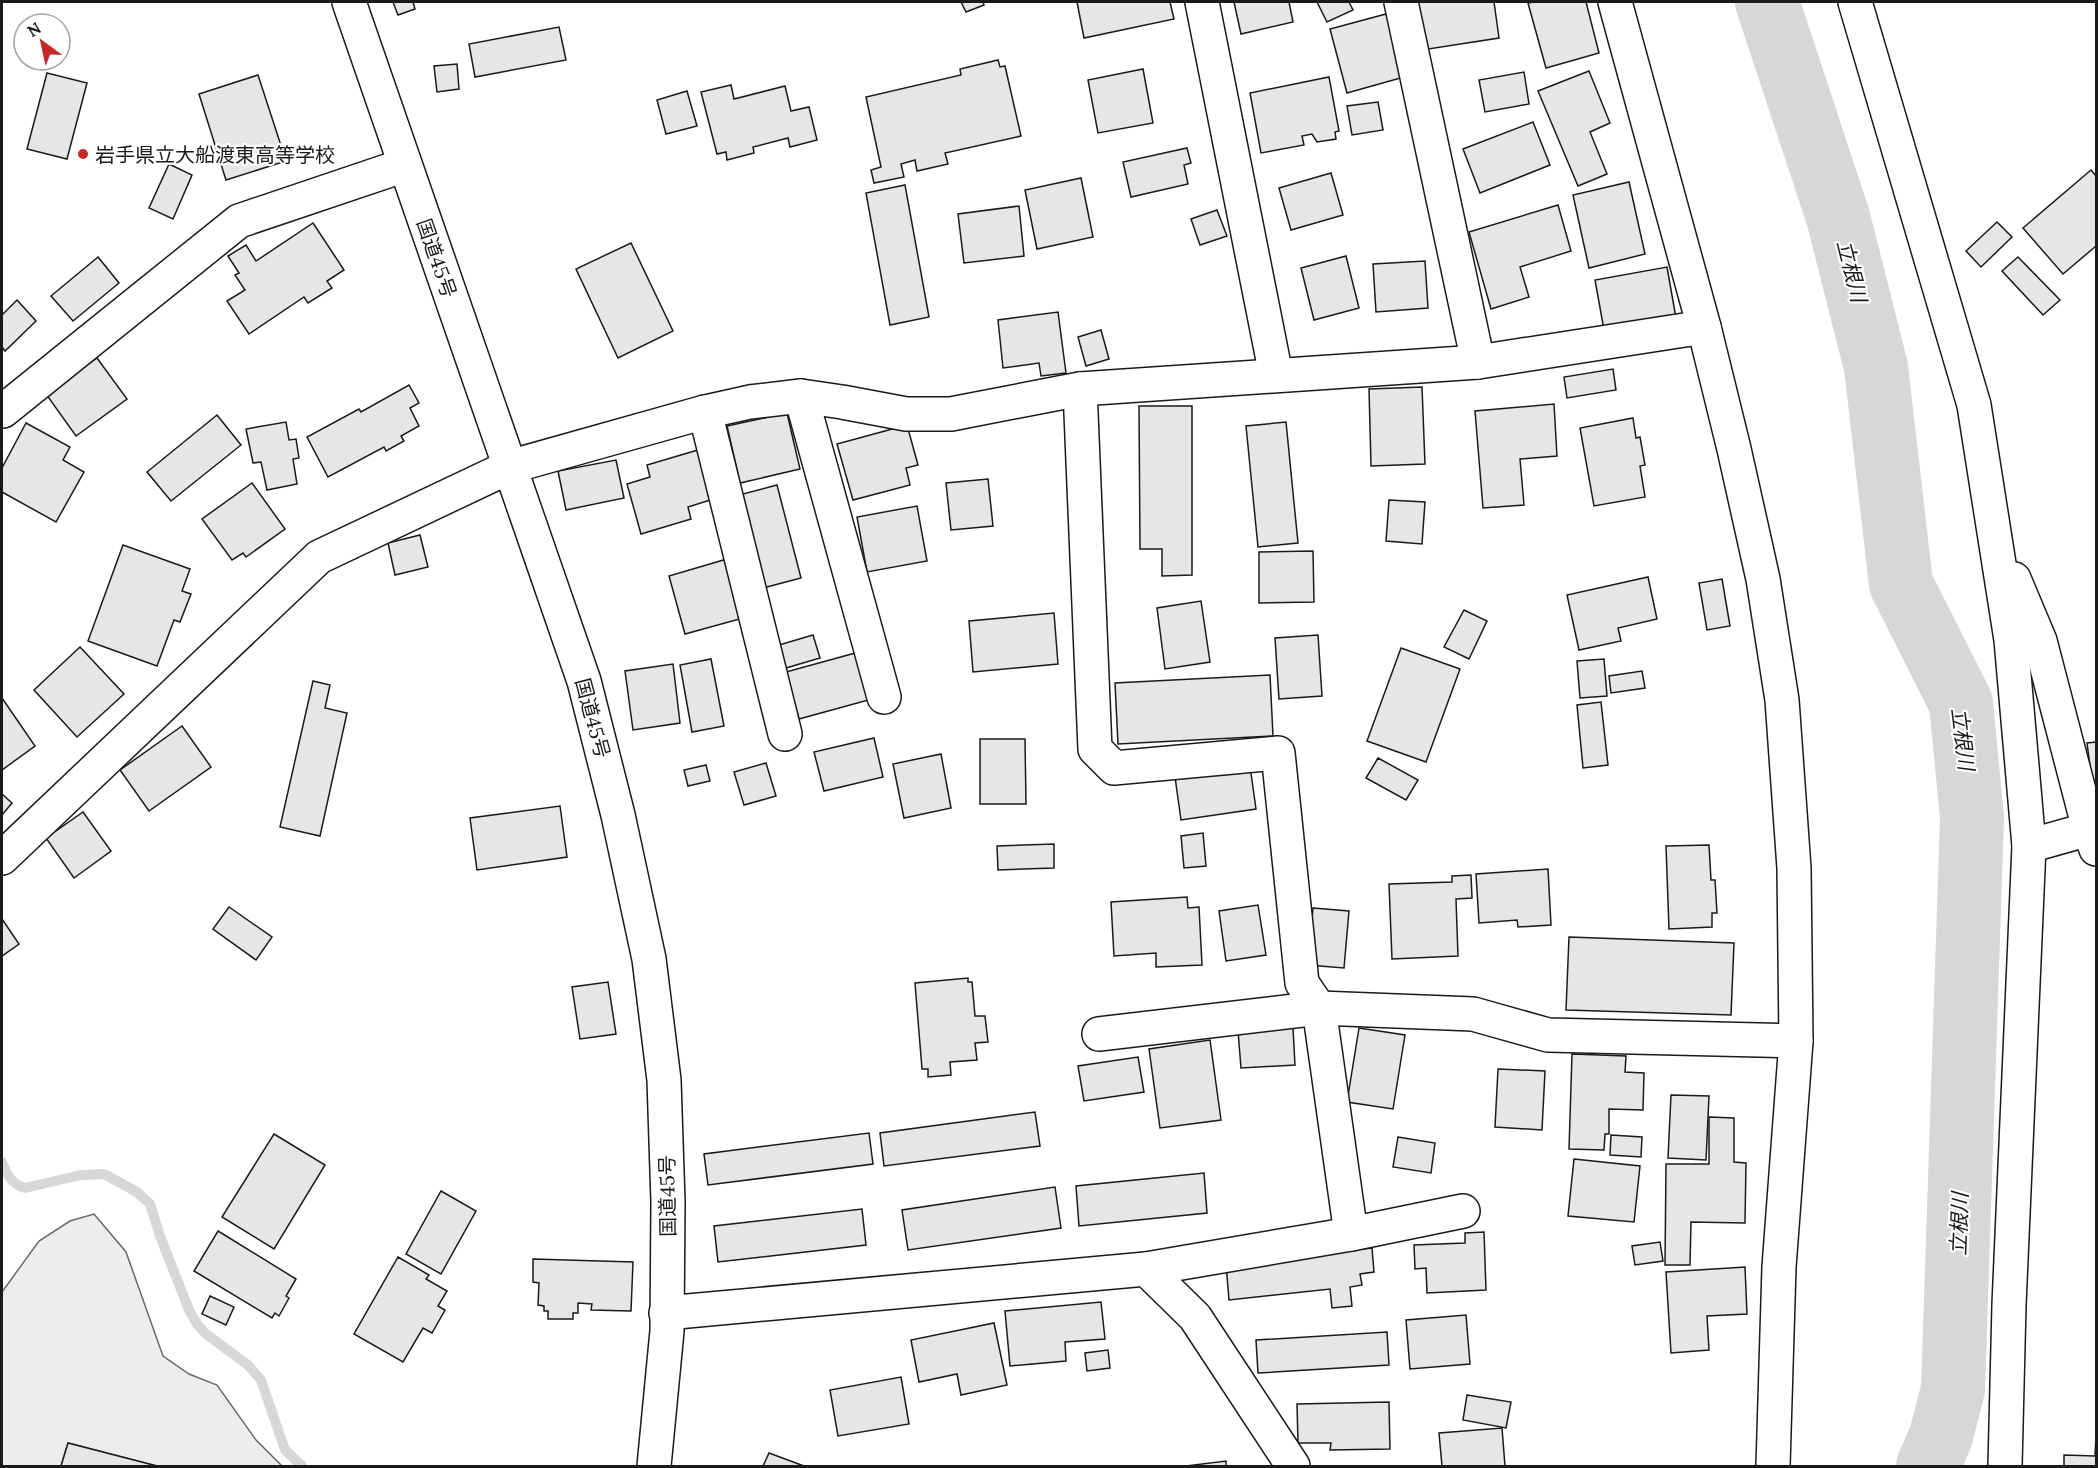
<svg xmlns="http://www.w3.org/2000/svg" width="2098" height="1468" viewBox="0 0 2098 1468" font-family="Lora,'Noto Sans JP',serif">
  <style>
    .built { fill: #ededed; stroke: #6a6a6a; stroke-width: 1.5 }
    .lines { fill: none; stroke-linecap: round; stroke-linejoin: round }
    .stream { stroke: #d7d7d7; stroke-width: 10 }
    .river { stroke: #d7d7d7; stroke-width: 64 }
    .building { fill: #e6e6e6; stroke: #1a1a1a; stroke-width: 1.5 }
    .minor-casing { stroke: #1a1a1a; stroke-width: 36 }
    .highway-casing { stroke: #1a1a1a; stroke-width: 36 }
    .minor { stroke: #fff; stroke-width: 33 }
    .highway { stroke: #fff; stroke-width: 33 }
    .poi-dot { fill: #c62828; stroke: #fff; stroke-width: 2 }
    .labels { text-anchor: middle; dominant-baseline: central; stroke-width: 4.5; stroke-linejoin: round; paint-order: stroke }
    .poi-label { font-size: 20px; fill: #1a1a1a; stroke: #fff; text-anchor: start }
    .street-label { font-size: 20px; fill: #1a1a1a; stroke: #fff }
    .water-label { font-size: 21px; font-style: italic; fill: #1a1a1a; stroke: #fff }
  </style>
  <rect width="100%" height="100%" fill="#fff"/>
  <path class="built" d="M94,1214L126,1252L163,1356L189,1374L217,1385L256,1440L282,1466H157L68,1443L61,1466H2V1292L39,1241L70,1221Z"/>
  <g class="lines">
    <path class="stream" d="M2,1162C7,1175 11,1184 25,1188L81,1175L104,1174L137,1192L150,1204L160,1236L189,1310L197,1324L206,1334L248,1365L261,1380L285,1450L302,1466"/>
    <path class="river" d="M1767,2L1838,217L1876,367L1901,584L1961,703L1972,818L1953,1389L1941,1436L1928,1466"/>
  </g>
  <g class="building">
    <path d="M393,2H413L415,9L398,15Z"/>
    <path d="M961,2H983L984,5L966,12Z"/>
    <path d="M1077,2H1170L1174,19L1084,38Z"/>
    <path d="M1234,2H1289L1293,22L1241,34Z"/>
    <path d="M1317,2H1349L1353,10L1327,22Z"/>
    <path d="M1415,2H1494L1499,38L1422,50Z"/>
    <path d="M1534,2H1586L1599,53L1546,68L1528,3Z"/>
    <path d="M1386,14L1404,77L1347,93L1330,29Z"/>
    <path d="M559,27L566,60L475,77L469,44Z"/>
    <path d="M998,60L1000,67L1005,66L1021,136L945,153L948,164L917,171L915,160L901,164L904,177L874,183L871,170L881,167L866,97L961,75L960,69Z"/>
    <path d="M457,64L459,89L437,92L434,66Z"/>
    <path d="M1143,69L1153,123L1098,133L1088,80Z"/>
    <path d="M1589,71L1610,123L1590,132L1607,174L1578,186L1538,91Z"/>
    <path d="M1524,72L1529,104L1485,112L1479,80Z"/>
    <path d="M47,73L87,83L67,159L27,149Z"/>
    <path d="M258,75L286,161L226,180L199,94Z"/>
    <path d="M1329,77L1339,131L1335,132L1336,139L1317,142L1312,134L1302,136L1304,145L1261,153L1250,93Z"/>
    <path d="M731,85L734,99L785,86L791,111L809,107L817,140L790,147L788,138L753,147L754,153L727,160L726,152L717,154L701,92Z"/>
    <path d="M687,91L697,126L666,134L657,100Z"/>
    <path d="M1378,102L1383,130L1352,135L1347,106Z"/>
    <path d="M1533,122L1550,165L1480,193L1463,149Z"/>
    <path d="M1187,148L1191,163L1184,165L1188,184L1131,197L1123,162Z"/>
    <path d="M169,164L192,175L173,219L149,208Z"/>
    <path d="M2091,170L2096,176V246L2063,274L2023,228Z"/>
    <path d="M1331,173L1343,215L1291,230L1279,188Z"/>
    <path d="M1081,178L1093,237L1037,249L1025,190Z"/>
    <path d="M1629,182L1645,254L1589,268L1573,195Z"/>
    <path d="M905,185L929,317L890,325L866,193Z"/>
    <path d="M1558,205L1571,251L1520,267L1529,297L1491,309L1469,232Z"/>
    <path d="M1019,206L1024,256L964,263L958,214Z"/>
    <path d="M1217,210L1227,236L1200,245L1191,219Z"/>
    <path d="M1997,222L2012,237L1981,267L1966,251Z"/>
    <path d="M313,223L344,270L327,281L332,288L308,303L304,297L249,334L227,301L245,290L235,275L239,273L228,256L246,245L256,261Z"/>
    <path d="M631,243L673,331L618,358L576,269Z"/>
    <path d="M1346,256L1359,308L1314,320L1301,268Z"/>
    <path d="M98,257L119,283L73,321L51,296Z"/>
    <path d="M2018,257L2060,300L2043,315L2002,271Z"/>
    <path d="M1425,261L1428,308L1376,312L1373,264Z"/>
    <path d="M1667,267L1676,318L1604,330L1595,280Z"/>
    <path d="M17,300L36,321L5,351L2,347V315Z"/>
    <path d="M1058,312L1066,373L1041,376L1039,363L1003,368L998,320Z"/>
    <path d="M1101,330L1109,359L1086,366L1078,337Z"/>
    <path d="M97,358L127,399L76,436L46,394Z"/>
    <path d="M1613,369L1616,390L1567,398L1564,377Z"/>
    <path d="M409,385L419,403L410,408L419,426L401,436L404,441L386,451L384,447L328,477L307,437L359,409L361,412Z"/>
    <path d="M1422,387L1425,464L1371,466L1369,389Z"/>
    <path d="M1554,404L1557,456L1520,459L1524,505L1483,508L1475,411Z"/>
    <path d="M1139,406H1192V575L1162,576V549H1140Z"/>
    <path d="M787,413L800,469L740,483L727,426Z"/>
    <path d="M217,415L241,445L171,501L147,472Z"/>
    <path d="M1633,418L1636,438L1640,437L1645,465L1640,466L1645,497L1594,506L1580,428Z"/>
    <path d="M286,422L289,440L296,439L299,458L293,459L297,484L267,490L261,462L253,463L246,429Z"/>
    <path d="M1286,422L1298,543L1258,547L1246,426Z"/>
    <path d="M26,423L70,447L63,460L84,472L56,522L2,492V468Z"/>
    <path d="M907,425L918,465L906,468L910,485L853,500L837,444Z"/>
    <path d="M708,447L723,496L688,507L691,519L641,534L627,484L650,477L647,465Z"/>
    <path d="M616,460L624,498L566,510L558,471Z"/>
    <path d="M988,479L993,526L951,530L946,483Z"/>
    <path d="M252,483L285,529L246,557L243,553L232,560L202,519Z"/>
    <path d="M777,485L801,578L763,588L739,495Z"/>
    <path d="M1389,500L1425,502L1422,544L1386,541Z"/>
    <path d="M917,506L927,561L867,572L857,517Z"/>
    <path d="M420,535L428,567L395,575L388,543Z"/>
    <path d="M123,545L190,569L182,591L191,594L180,622L174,620L157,666L88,641Z"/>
    <path d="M1313,551L1314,602L1259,603V552Z"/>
    <path d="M737,556L754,615L685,634L669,576Z"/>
    <path d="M1648,577L1657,619L1618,628L1621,641L1579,650L1567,595Z"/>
    <path d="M1722,579L1730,626L1707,630L1699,583Z"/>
    <path d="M1201,601L1210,662L1165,669L1157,608Z"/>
    <path d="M1464,610L1487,621L1469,659L1444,647Z"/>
    <path d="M1054,613L1058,664L973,672L969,621Z"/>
    <path d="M813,635L820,658L786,668L779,645Z"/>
    <path d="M1318,635L1322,696L1279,699L1275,638Z"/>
    <path d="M80,647L124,694L77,737L34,690Z"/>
    <path d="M1401,648L1460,669L1426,762L1367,741Z"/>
    <path d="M859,652L872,699L799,719L786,672Z"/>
    <path d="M711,659L724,726L692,732L680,665Z"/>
    <path d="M1604,659L1607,696L1580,698L1577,661Z"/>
    <path d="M673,664L680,723L633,730L625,671Z"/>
    <path d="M1642,671L1645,688L1611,693L1609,676Z"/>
    <path d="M1270,675L1273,736L1118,744L1115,683Z"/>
    <path d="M313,681L330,685L325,708L347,713L320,836L280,827Z"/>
    <path d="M2,698L35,746L2,770Z"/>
    <path d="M1601,702L1608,765L1583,768L1577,705Z"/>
    <path d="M182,726L211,767L149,811L120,770Z"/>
    <path d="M874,738L883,777L824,791L814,752Z"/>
    <path d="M980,739H1025L1026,804H980Z"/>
    <path d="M2096,742V788L2093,789L2087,743Z"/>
    <path d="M941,754L951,808L904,818L893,764Z"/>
    <path d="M1378,758L1418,780L1406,800L1366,778Z"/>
    <path d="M766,763L776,796L744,805L734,772Z"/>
    <path d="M706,765L710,781L688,786L684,770Z"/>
    <path d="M1250,766L1256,809L1181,820L1175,777Z"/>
    <path d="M2,794L12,803L2,815Z"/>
    <path d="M560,806L567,857L477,870L470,818Z"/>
    <path d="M83,812L111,851L74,878L46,838Z"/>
    <path d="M1203,833L1206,866L1184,868L1181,836Z"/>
    <path d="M1054,844V868L998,870L997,846Z"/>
    <path d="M1709,845L1711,880H1715L1717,913H1712V927L1669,929L1666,846Z"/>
    <path d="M1548,869L1551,925L1518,927L1517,920L1479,923L1476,874Z"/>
    <path d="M1471,875L1472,898L1456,899L1458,956L1392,959L1389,884L1452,882V876Z"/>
    <path d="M1187,897L1188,908L1199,907L1202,965L1156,967V953L1114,956L1111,902Z"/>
    <path d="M1258,905L1266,955L1226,961L1219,911Z"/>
    <path d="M229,907L272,937L256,960L213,929Z"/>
    <path d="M1313,908L1349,911L1344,968L1308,965Z"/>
    <path d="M2,919L19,944L2,956Z"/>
    <path d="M1569,937L1734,943L1731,1015L1566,1010Z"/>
    <path d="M968,978V982H972L975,1016H985L988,1042L975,1043L977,1060L950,1062L951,1075L928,1077V1069H922L915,983Z"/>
    <path d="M608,982L616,1034L580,1039L572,987Z"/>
    <path d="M1293,1028L1295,1065L1241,1068L1238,1031Z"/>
    <path d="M1359,1028L1405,1035L1393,1109L1347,1102Z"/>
    <path d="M1210,1040L1221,1120L1160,1128L1149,1049Z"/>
    <path d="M1572,1054L1626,1056L1625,1072L1644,1073L1643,1110L1609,1109V1134H1605L1604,1150L1569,1149Z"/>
    <path d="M1138,1057L1144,1092L1084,1101L1078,1066Z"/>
    <path d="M1498,1069L1545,1071L1542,1130L1495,1127Z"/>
    <path d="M1671,1095L1709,1096L1706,1160L1668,1158Z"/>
    <path d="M1035,1112L1040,1146L884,1166L880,1133Z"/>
    <path d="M1709,1117L1734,1118V1162L1746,1163L1745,1223L1691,1222L1690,1265H1665L1666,1164H1709Z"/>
    <path d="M869,1133L873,1164L708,1185L704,1154Z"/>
    <path d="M274,1134L325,1165L274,1249L222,1217Z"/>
    <path d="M1611,1135L1642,1137L1641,1157L1610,1155Z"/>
    <path d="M1398,1137L1435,1143L1431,1173L1393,1167Z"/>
    <path d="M1574,1159L1640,1166L1634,1222L1568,1216Z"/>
    <path d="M1204,1173L1207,1213L1079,1226L1076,1186Z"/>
    <path d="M1055,1187L1061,1228L908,1250L902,1210Z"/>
    <path d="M441,1191L476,1211L441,1274L406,1254Z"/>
    <path d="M862,1209L866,1245L718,1262L714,1226Z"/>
    <path d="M218,1231L296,1279L286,1296L289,1298L279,1316L275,1313L272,1318L194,1271Z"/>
    <path d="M1484,1232L1486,1290L1427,1293L1426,1268L1415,1269L1414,1245L1465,1243V1233Z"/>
    <path d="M1660,1242L1663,1261L1635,1265L1632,1246Z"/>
    <path d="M1372,1248L1374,1272L1360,1274L1362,1285L1350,1287L1352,1306L1332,1308L1330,1289L1229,1300L1226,1264Z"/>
    <path d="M398,1257L429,1275L426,1279L447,1291L438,1306L445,1310L432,1333L423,1328L403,1362L354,1334Z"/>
    <path d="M533,1259L633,1262L631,1311L591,1310L592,1304L578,1303V1313H573V1319H548V1311H544V1306L538,1305L539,1283L533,1282Z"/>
    <path d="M1745,1267L1747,1314L1707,1316L1709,1350L1671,1353L1666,1272Z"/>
    <path d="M210,1296L234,1307L226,1325L202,1314Z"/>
    <path d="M1101,1302L1105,1339L1065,1342L1066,1361L1010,1366L1005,1311Z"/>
    <path d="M1466,1315L1470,1364L1410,1369L1406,1320Z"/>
    <path d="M994,1323L1007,1385L961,1395L957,1374L919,1382L911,1340Z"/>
    <path d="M1387,1332L1389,1365L1258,1373L1256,1340Z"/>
    <path d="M1108,1350L1110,1368L1087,1371L1085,1353Z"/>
    <path d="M901,1377L909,1424L838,1436L830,1390Z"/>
    <path d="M1467,1395L1511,1402L1506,1428L1463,1420Z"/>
    <path d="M1389,1402L1390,1449L1330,1450L1331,1443H1298L1297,1404Z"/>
    <path d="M1502,1428L1505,1466H1442L1439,1433Z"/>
    <path d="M2096,1435V1466H2064V1455L2095,1456Z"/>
    <path d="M68,1443L157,1466H61Z"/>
    <path d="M769,1453L804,1466H763Z"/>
    <path d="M1226,1461V1466H1186Z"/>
  </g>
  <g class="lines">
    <g class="minor-casing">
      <g id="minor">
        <path d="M1202,2L1276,375"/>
        <path d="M1401,2L1478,362"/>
        <path d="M1615,2L1704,327L1734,449L1763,579L1782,700L1794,868L1796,1041L1779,1267L1773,1466"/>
        <path d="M1855,2L1974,405L2011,640L2029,846L2009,1305L2005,1466"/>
        <path d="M1080,389L1095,749L1114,768L1278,753L1302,983L1319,1008L1351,1234L1146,1269"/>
        <path d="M801,396L884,697"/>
        <path d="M3,411L239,221L405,165"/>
        <path d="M705,412L785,734"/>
        <path d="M2014,579L2040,641L2089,829L2096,849"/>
        <path d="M2029,846L2096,827"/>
        <path d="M2,858L319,557L509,467L705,412L750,402L801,396L842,402L906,414H951L1080,389L1478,362L1704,327"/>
        <path d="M1099,1034L1319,1008L1473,1014L1548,1035L1796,1041"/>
        <path d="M1351,1234L1463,1211"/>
        <path d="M666,1313L1146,1269L1195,1317L1293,1466"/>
      </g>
    </g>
    <g class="highway-casing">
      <path id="highway" d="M349,2L584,681L618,815L649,959L664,1080L668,1202L667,1331L654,1466"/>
    </g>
    <use href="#minor" class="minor"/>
    <use href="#highway" class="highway"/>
  </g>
  <circle class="poi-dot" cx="83" cy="154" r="6"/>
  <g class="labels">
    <g class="poi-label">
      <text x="95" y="154">岩手県立大船渡東高等学校</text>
    </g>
    <g class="street-label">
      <text transform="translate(437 258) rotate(71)">国道45号</text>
      <text transform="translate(593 718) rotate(75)">国道45号</text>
      <text transform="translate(667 1196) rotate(-91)">国道45号</text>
    </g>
    <g class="water-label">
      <text transform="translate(1852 271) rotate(76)">立根川</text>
      <text transform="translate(1963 739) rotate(83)">立根川</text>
      <text transform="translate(1959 1224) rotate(-88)">立根川</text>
    </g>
  </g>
  <rect width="2098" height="1468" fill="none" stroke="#1a1a1a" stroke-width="6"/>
  <g transform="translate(42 42) rotate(327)"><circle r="28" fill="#ffffff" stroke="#a3a3a3" stroke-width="1.5"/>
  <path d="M0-4.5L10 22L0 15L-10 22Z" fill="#c62828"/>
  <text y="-9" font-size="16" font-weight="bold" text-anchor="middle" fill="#1a1a1a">N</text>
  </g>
</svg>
